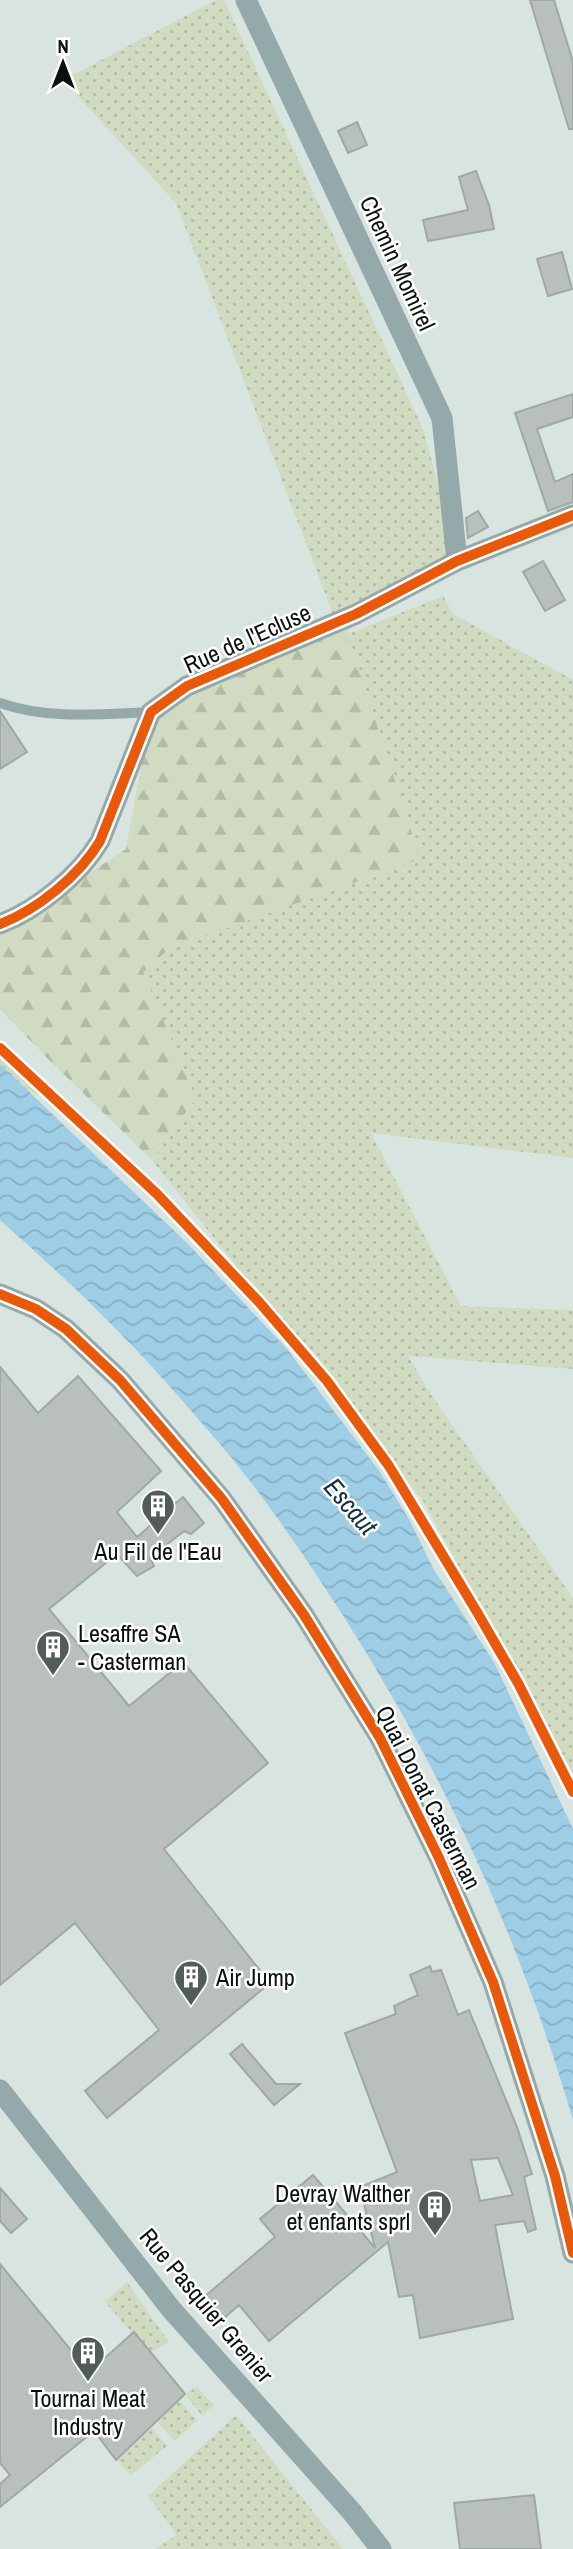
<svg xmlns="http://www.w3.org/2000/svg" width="573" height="2549" viewBox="0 0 573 2549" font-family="'Archivo Narrow',sans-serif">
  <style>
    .grass { fill: url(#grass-dots) }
    .forest { fill: url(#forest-firs) }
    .water { fill: url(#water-waves) }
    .building { fill: #b9c0bc; stroke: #a0a8a4; stroke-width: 2; fill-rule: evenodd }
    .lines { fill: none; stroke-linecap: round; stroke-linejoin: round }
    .service { stroke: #95a8aa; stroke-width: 10 }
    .minor { stroke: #95a8aa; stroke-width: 21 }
    .cycleway-casing { stroke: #fff; stroke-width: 15 }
    .cycleway { stroke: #e8590c; stroke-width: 10 }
    .labels { text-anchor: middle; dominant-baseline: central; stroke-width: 5; stroke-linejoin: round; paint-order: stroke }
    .street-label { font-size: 24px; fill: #0a120f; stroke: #fff }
    .poi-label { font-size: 24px; fill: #0a120f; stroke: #fff }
    .water-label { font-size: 26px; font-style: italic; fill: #132f40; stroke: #fff }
  </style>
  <defs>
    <pattern id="grass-dots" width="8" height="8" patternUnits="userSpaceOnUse" patternTransform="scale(1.75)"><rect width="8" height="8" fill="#d1dbc1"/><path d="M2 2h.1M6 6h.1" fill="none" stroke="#b2bba5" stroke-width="1.8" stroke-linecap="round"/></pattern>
    <pattern id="forest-firs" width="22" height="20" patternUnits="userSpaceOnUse" patternTransform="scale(1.75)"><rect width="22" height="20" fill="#d1dbc1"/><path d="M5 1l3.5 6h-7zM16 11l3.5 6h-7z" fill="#b2bba5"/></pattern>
    <pattern id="water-waves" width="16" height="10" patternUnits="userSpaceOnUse" patternTransform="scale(1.75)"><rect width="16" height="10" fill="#9ecde6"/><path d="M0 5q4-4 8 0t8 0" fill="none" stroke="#87afc4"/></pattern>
  </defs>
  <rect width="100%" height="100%" fill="#d8e4e0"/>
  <g class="grass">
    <path d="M216,0H224L424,431L457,561L336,622L176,203L63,80Z"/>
    <path d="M443,596L453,614L573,680V1158L371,1133L461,1306L573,1310V1369L408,1356L430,1393L573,1598V1774L423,1501L152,1160L196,1098L143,972L176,944L420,859L348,634Z"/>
    <path d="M0,1054L46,1097L26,1090L0,1064Z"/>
    <path d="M127,2282L169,2342L150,2353L105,2302Z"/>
    <path d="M197,2387L214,2405L202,2416L185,2394Z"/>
    <path d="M179,2400L197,2420L175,2441L156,2421Z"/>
    <path d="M236,2415L343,2549H155L177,2535L148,2496Z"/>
    <path d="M151,2427L167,2446L131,2475L116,2460Z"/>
  </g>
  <path class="forest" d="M356,614L348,634L420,859L169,949L143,972L196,1098L152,1160L49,1060L0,1009V932L126,849L151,712Z"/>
  <path class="water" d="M0,1064L188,1244L287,1349L380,1472L410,1521L433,1568L495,1664L573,1829V2120C520,1939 445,1776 344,1617C307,1560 268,1501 224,1449C189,1408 153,1366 115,1328C78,1290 39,1255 0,1220Z"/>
  <g class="building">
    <path d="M530,0H554L573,62V129H569Z"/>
    <path d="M357,122L367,145L348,153L338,131Z"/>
    <path d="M476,171L489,205L494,229L428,241L423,220L468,210L459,177Z"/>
    <path d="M562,252L572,289L548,296L537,259Z"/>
    <path d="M573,394V417L537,429L555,482L573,474V502L548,511L515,413Z"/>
    <path d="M478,511L488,527L468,538L466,518Z"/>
    <path d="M543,561L565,600L545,611L523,572Z"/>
    <path d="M0,711L27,752L0,769Z"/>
    <path d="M0,1367L38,1413L78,1376L161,1471L117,1512L137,1537L183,1497L204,1523L191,1534L184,1531L150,1558L154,1566L137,1576L117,1554L49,1609L129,1706L183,1662L268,1763L164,1849L270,1983L107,2118L85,2091L159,2030L75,1923L0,1985Z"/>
    <path d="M430,1966L432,1972L441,1970L458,2015L469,2010L517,2127L532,2174L524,2177L536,2229L528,2232L524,2221L495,2225L513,2319L420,2338L413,2295L399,2297L388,2242L269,2341L239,2305L223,2319L204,2297L275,2237L260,2219L313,2175L375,2248L360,2187L397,2172L345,2033L396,2014L394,2006L418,1995L410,1975ZM498,2158L513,2195L480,2201L471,2160Z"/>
    <path d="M242,2044L276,2084H300L274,2105L230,2054Z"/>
    <path d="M0,2188L27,2219L11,2233L0,2221Z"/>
    <path d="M0,2264L89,2372L134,2332L185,2394L116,2460L94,2431L0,2507V2484L10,2475L0,2463Z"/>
    <path d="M534,2495L541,2549H460L454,2503Z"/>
  </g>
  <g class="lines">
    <path class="service" d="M0,703C47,720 102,714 151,712"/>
    <g class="minor">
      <path d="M246,0L442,418L457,561"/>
      <path d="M0,924C37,910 80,875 100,841L151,712L187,686L356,614L457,561L573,515"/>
      <path d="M0,1294L36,1309L66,1329L120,1380L222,1499L304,1615L380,1738L439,1858L493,1982L555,2176L573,2253"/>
      <path d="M0,2090L171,2309L352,2512L381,2549"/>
    </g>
    <g class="cycleway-casing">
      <g id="cycleway">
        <path d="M0,924C37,910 80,875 100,841L151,712L187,686L356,614L457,561L573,515"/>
        <path d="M0,1048L157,1194L259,1302L327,1381L389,1466L477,1612L518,1683L573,1792"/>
        <path d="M0,1294L36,1309L66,1329L120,1380L222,1499L304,1615L380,1738L439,1858L493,1982L555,2176L573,2253"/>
      </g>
    </g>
    <use href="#cycleway" class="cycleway"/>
  </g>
  <defs>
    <g id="building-pin" transform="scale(1.75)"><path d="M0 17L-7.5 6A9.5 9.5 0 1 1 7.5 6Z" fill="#525c58" stroke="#fff"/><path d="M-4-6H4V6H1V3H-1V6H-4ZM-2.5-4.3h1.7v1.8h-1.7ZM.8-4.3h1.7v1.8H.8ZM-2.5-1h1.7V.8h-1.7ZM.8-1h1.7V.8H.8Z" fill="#fff"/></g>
  </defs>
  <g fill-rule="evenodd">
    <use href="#building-pin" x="158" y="1506"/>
    <use href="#building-pin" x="53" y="1647"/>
    <use href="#building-pin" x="191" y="1977"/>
    <use href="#building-pin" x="435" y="2207"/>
    <use href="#building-pin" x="88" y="2353"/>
  </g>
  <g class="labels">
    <g class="street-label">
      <text transform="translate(398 263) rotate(65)">Chemin Momirel</text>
      <text transform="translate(247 638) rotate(-24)">Rue de l'Ecluse</text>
      <text transform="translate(429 1797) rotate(63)">Quai Donat Casterman</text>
      <text transform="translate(207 2305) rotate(50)">Rue Pasquier Grenier</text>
    </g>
    <g class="poi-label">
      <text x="158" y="1551">Au Fil de l'Eau</text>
      <text x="78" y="1633" text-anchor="start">Lesaffre SA<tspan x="78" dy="28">- Casterman</tspan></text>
      <text x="216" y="1977" text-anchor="start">Air Jump</text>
      <text x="410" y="2193" text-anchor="end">Devray Walther<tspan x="410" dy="28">et enfants sprl</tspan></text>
      <text x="88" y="2398">Tournai Meat<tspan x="88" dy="28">Industry</tspan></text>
    </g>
    <g class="water-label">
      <text transform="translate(351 1506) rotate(49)">Escaut</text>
    </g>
  </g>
  <g transform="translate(63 63)" stroke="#ffffff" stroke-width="5" paint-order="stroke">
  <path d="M0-5L12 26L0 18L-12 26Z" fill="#0a120f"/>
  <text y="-10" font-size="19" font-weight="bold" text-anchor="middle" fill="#0a120f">N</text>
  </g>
</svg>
